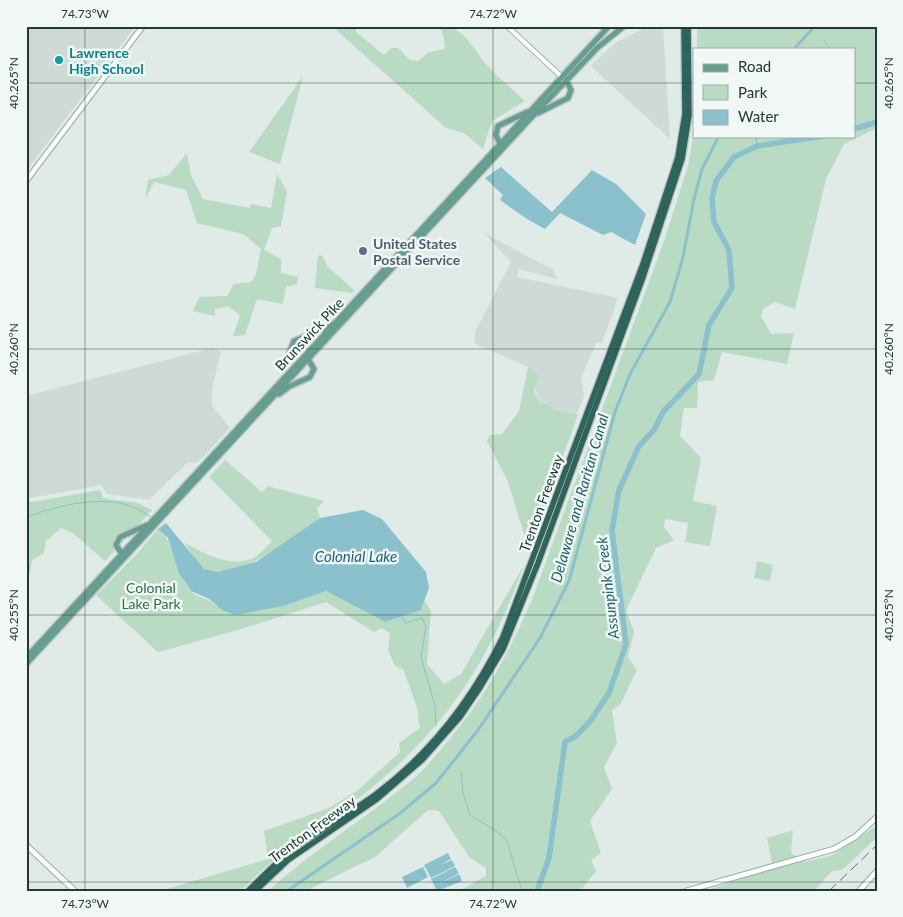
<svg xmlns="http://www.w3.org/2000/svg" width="903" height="917" viewBox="0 0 903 917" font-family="Lato,sans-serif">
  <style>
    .built { fill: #cedad5 }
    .green { fill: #b9dbc3 }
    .water { fill: #8ac1cd }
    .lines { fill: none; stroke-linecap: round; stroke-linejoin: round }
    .stream { stroke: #8ac1cd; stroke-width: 1 }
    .canal { stroke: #8ac1cd; stroke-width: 3 }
    .river { stroke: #8ac1cd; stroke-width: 5.5 }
    .tertiary-casing { stroke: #a3b1ad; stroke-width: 6 }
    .secondary-casing { stroke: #9fb5ae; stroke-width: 7 }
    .primary-casing { stroke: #bcc4c2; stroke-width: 8 }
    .motorway-casing { stroke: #bcc4c2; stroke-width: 8 }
    .tertiary { stroke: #fff; stroke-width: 4 }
    .secondary { stroke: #fff; stroke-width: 4.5 }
    .primary { stroke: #669e91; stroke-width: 5 }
    .motorway { stroke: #2f645b; stroke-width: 5.5 }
    .rail { stroke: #5c756f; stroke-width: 1; stroke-dasharray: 10 5; stroke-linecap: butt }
    .ticks { fill: none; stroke: #213934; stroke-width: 1; stroke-opacity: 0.45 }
    .culture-dot { fill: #0f9aa8; stroke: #f0f7f4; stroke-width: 2 }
    .service-dot { fill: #5c6f8a; stroke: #f0f7f4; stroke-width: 2 }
    .labels { text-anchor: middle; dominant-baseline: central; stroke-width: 5; stroke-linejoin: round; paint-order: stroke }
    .culture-label { font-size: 14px; font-weight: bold; fill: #0d838f; stroke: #f0f7f4; text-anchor: start }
    .service-label { font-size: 14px; font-weight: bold; fill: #4e5e75; stroke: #f0f7f4; text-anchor: start }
    .street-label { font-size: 14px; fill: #213934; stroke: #f0f7f4 }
    .park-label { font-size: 14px; fill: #2e6e49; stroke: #f0f7f4 }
    .water-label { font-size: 15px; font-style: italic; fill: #1f6272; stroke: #f0f7f4 }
    .neatline { fill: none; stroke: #213934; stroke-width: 2 }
    .ticks-label { font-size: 12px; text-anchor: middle; fill: #213934 }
  </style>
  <rect width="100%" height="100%" fill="#e0eae6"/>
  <g class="built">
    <path d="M26,26H136L26,171Z"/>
    <path d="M649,26H663L670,139L591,66L615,43Z"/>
    <path d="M484,233L553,270L558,279L519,269L517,277L618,298L602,343H596L581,378L584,396L576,416L552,410L540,404L528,367L474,343L476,330L511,262Z"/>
    <path d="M212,348L221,352L212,389V406L230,428L198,462L187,463L149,500L107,494L101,485L26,499V396Z"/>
  </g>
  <g class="green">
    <path d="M337,26H356V32L384,55L391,48H398L410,60L418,61L429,52L445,49L444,38L440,26C464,26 473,49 487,65C498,77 512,89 525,101L492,121L483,149L464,133L446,128L335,29Z"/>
    <path d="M697,26H877V128L844,144L826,179L795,309L775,302L763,309L761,316L771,334L794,333L787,364L722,352L714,380L698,382L697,408H684L680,436L701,458L693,501L717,506L710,546L685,542L688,523L665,519L664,527L674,540L656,548L626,610L634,632L628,657L637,670L620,705L612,710L617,743L604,767L612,789L590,821L601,853L591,860L596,871L580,891H459L486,876V868L469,857L439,811L428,810L375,857L334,877L306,891H268C313,850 365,819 412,780C424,771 433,758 443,747C482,703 508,655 531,602L664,241L688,166L694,131V136H854V49H697Z"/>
    <path d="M303,76L280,164L249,152Z"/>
    <path d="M187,153L191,175L203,199L250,208L251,204L271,208L277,174L287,192L281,226L272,228L264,250L281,259V273L298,277L297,284L286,287L283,304L257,299L245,335L233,336L240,315L228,306L215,309V316L193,311L199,297L227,296L234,284L251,282L256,274L261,249L243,234L197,223L186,190L154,182L145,200L148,180L169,175Z"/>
    <path d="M318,255L322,256L328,267L354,290L352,293L315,288Z"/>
    <path d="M528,367L538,376L534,391L540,404H550L553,410L578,415L529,550L508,482L487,441L490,435L502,434L519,411Z"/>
    <path d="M225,460L262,492L268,486L324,501L317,508L320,518C295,536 239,582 207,570C198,566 190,550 184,543C205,553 231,570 255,557C261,553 267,546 272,541L209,477Z"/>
    <path d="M100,490L103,498L138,503L152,510L105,561L74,534L61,528L46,541L44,553L32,560L30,574L26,571V503Z"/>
    <path d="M158,529C177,544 175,572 190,590C197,599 209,597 217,607L326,591L385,622L421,610L425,601L431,611L427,664L444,684L461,674L524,565C490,659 448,726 369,790C347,808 323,822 300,838C279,854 260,872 240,891H160L268,859L264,831L329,808L358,790L400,752L399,743L420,728L417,707L403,669L395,666L388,650L390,633L381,628L374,632L326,602L238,630L158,652L96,595L136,555Z"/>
    <path d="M757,561L773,565L770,581L754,578Z"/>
    <path d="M877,825V837L842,870L832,871L814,891H703L736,881L772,864L767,838L793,830L791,853L805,862L833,855Z"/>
  </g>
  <g class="water">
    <path d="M501,167L552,212L592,170L616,184L646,214L635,245L611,232L603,235L560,213L545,229L527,219L500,200L503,195L485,178Z"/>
    <path d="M363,510L382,519L426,572L429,588L421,610L385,622L326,591L283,606L235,615L222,610L209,599L191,591L179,573L168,538L158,529L166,523L204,569L218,572L256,562L320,518Z"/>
    <path d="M448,853L451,859L440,865L452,860L455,866L431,878L424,865Z"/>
    <path d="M423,867L428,877L407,888L402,877Z"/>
    <path d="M455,867L459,873L437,885L459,874L462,881L437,891L431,879Z"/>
  </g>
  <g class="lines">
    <g class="stream">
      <path d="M824,40L829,49"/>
      <path d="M756,136L757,146"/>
      <path d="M26,517C64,504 117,489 152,518"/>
      <path d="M402,616L406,623L422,618L426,626L421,657L435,706L436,726"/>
      <path d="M461,771L463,793L470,815L498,832L507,841L522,891"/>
    </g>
    <g class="canal">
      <path d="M794,49L815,26"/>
      <path d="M287,891L399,814L436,783L478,730L540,638L569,581L615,412L630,374L670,302L683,257L694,199L702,169L719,136"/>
    </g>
    <g class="river">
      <path d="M854,129L877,122"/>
      <path d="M537,891L549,858L565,742L576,736L591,720L609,693L626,644L612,530L619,490L639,446L654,430L663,412L699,374L709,325L732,288L729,250L714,222L712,198L716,181L734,157L757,146L824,136"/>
    </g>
    <g class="tertiary-casing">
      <path id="tertiary" d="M507,26L564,79"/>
    </g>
    <g class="secondary-casing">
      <g id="secondary">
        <path d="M26,181L143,26"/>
        <path d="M26,845L75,891"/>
        <path d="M686,891L834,849L855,837L877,817"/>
        <path d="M859,891L877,871"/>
      </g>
    </g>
    <g class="primary-casing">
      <g id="primary">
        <path d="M538,113L568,98L571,90L566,80"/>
        <path d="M500,144L496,135L498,126L527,112"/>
        <path d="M289,354L294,341L319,331L331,324"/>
        <path d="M279,394L290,386L310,377L314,369L308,359"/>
        <path d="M122,554L116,545L120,537L147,525"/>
        <path d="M26,658L609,26"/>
        <path d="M26,664L528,121L597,48L624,26"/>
      </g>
    </g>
    <g class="motorway-casing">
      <g id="motorway">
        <path d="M248,891C266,873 284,855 305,841C328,825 353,811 375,795C430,754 473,698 503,637L643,264L678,157L685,114L684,26"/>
        <path d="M255,891L288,860L377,799L422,760L460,717L479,689L503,649L538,563L643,277L682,159L689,115L688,26"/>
      </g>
    </g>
    <use href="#tertiary" class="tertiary"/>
    <use href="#secondary" class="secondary"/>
    <use href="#primary" class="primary"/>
    <use href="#motorway" class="motorway"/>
    <path class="rail" d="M829,891L877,845"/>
  </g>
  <path class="ticks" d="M85,26V891M493,26V891M26,83H694M854,83H877M26,349H877M26,615H877M26,882H877"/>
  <circle class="culture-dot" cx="59" cy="60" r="5"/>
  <circle class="service-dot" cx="363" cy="251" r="5"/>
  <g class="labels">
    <g class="culture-label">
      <text x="69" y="52">Lawrence<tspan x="69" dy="16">High School</tspan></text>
    </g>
    <g class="service-label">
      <text x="373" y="243">United States<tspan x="373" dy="16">Postal Service</tspan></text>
    </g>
    <g class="street-label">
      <text transform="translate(309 334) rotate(-47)">Brunswick Pike</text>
      <text transform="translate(541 503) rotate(-70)">Trenton Freeway</text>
      <text transform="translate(312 829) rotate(-36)">Trenton Freeway</text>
    </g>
    <g class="park-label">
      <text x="151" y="587">Colonial<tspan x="151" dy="16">Lake Park</tspan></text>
    </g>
    <g class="water-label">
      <text transform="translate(579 498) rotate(-74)">Delaware and Raritan Canal</text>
      <text x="356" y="556">Colonial Lake</text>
      <text transform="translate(607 588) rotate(-97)">Assunpink Creek</text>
    </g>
  </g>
  <rect width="903" height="917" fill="none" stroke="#f0f7f4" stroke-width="55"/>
  <rect x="693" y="48" width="162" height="90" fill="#f0f7f4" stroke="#9daba7"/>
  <rect x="703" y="64" width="25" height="8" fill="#669e91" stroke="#9daba7"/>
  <text x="738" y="72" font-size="15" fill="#213934">Road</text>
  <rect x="703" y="85" width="25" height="15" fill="#b9dbc3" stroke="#9daba7"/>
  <text x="738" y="98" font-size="15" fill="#213934">Park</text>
  <rect x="703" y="110" width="25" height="15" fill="#8ac1cd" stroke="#9daba7"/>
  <text x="738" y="122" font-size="15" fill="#213934">Water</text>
  <rect x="28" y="28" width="848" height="862" class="neatline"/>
  <g class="ticks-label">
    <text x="85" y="18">74.73°W</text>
    <text x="493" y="18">74.72°W</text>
    <text transform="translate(14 83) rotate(-90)" y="4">40.265°N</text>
    <text transform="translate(889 83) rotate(-90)" y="4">40.265°N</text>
    <text transform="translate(14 349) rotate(-90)" y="4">40.260°N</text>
    <text transform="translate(889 349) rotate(-90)" y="4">40.260°N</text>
    <text transform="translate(14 615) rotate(-90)" y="4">40.255°N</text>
    <text transform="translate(889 615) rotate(-90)" y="4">40.255°N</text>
    <text x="85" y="908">74.73°W</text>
    <text x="493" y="908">74.72°W</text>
  </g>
</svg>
